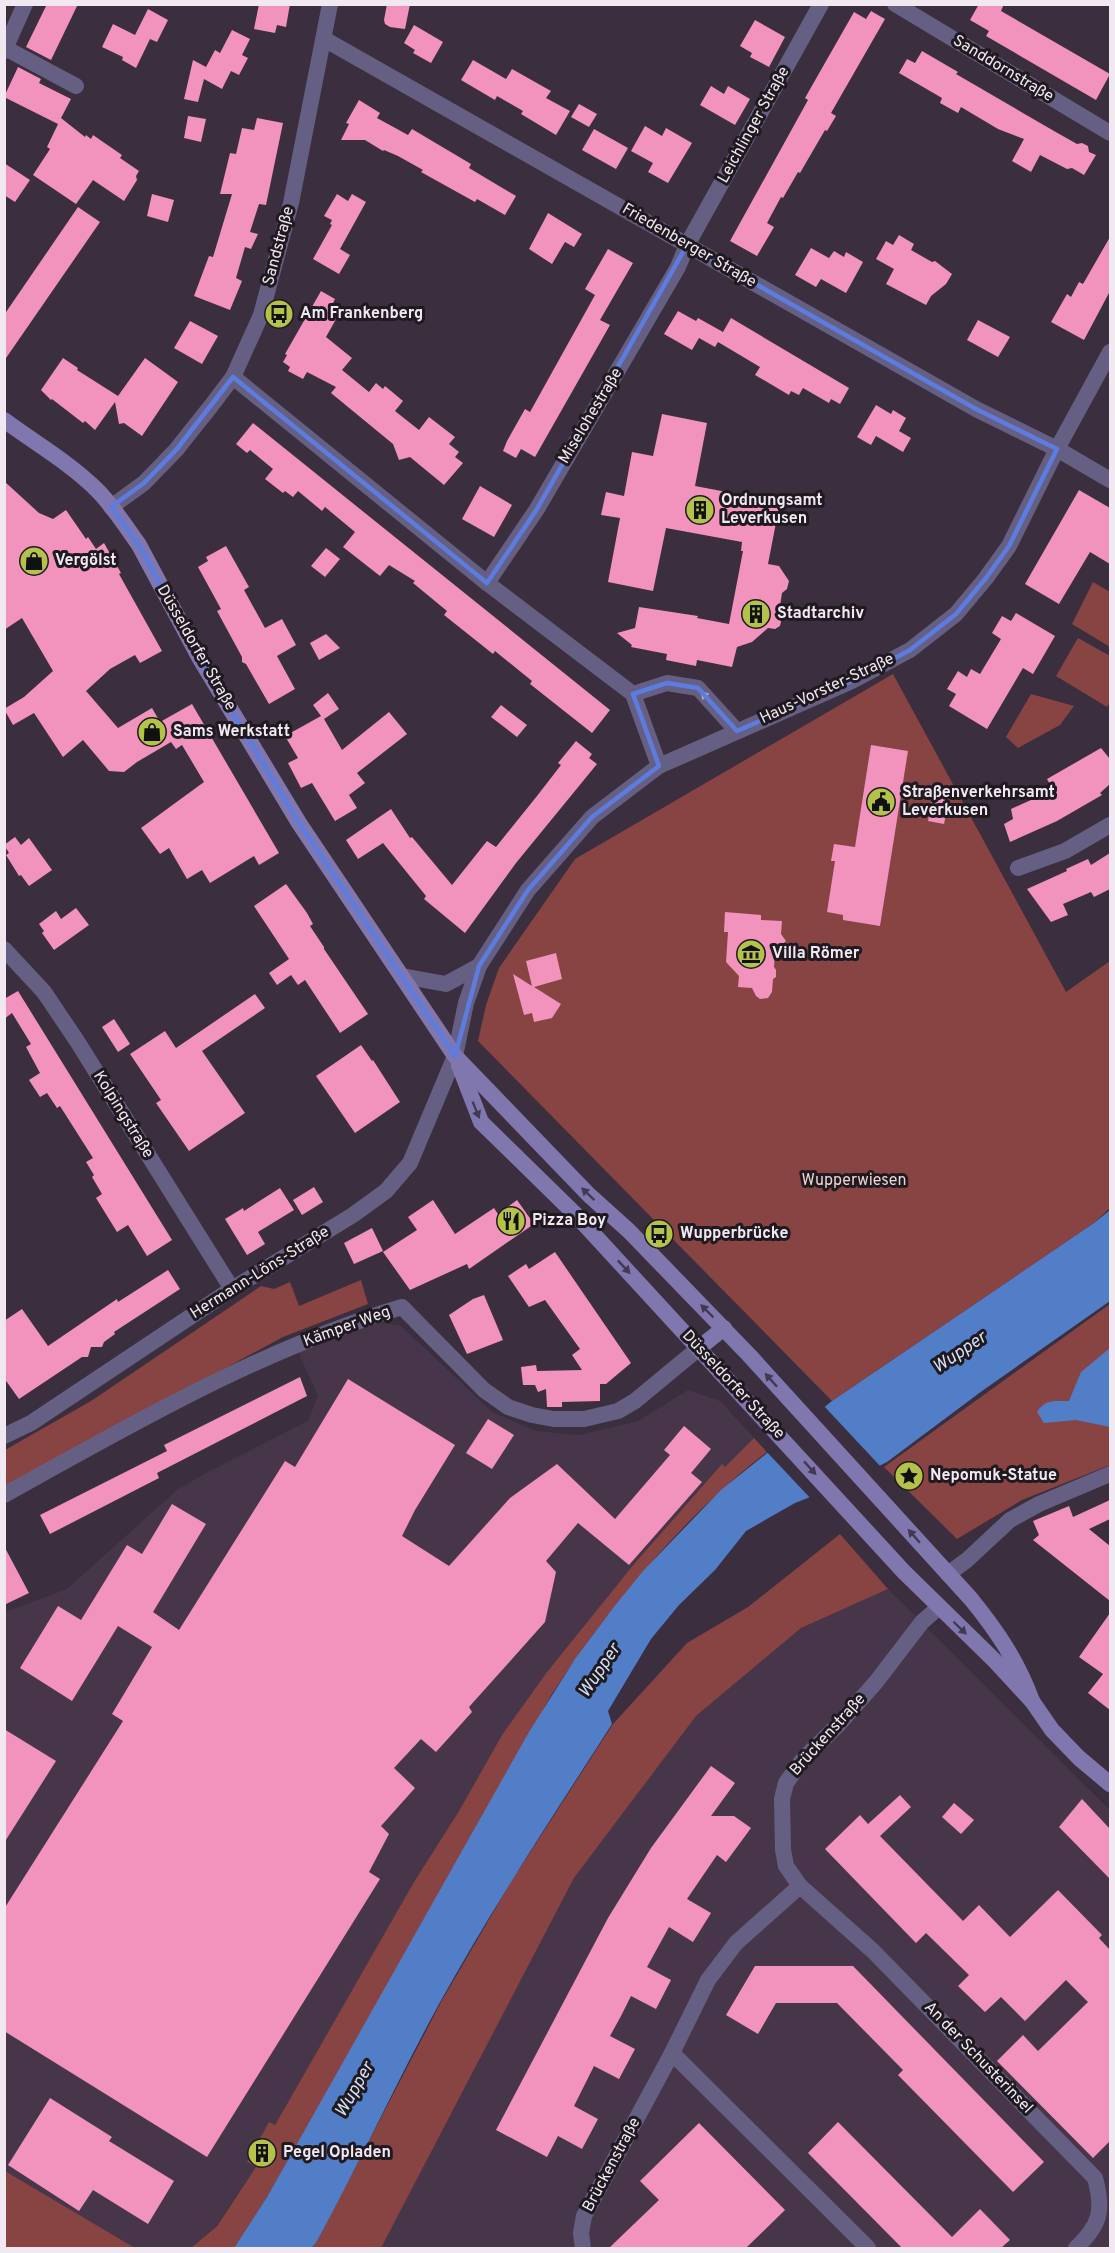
<svg xmlns="http://www.w3.org/2000/svg" width="1115" height="2253" viewBox="0 0 1115 2253" font-family="Overpass,sans-serif">
  <style>
    .built { fill: #47364a }
    .green { fill: #884443 }
    .water { fill: #527ec8 }
    .pier { fill: #3b2e3e }
    .building { fill: #f193bd }
    .lines { fill: none; stroke-linecap: round; stroke-linejoin: round }
    .minor { stroke: #656083; stroke-width: 16 }
    .tertiary { stroke: #656083; stroke-width: 16 }
    .secondary { stroke: #8077af; stroke-width: 16 }
    .oneway { fill: #b2abc0 }
    .oneway2 { fill: #413a52 }
    .marked { fill: none; stroke: #5d7ce0; stroke-width: 4.5; stroke-linejoin: round }
    .labels { text-anchor: middle; dominant-baseline: central; stroke-width: 6; stroke-linejoin: round; paint-order: stroke }
    .street-label { font-size: 16px; fill: #f1e8f2; stroke: #1f1920 }
    .poi-label { font-size: 16px; font-weight: bold; fill: #f1e8f2; stroke: #1f1920; text-anchor: start }
    .park-label { font-size: 16px; fill: #f0d4d2; stroke: #1f1920 }
    .water-label { font-size: 18px; font-style: italic; fill: #d3dff3; stroke: #1f1920 }
  </style>
  <rect width="100%" height="100%" fill="#3b2e3e"/>
  <g class="built">
    <path d="M379,1322L401,1326L492,1412L536,1431L579,1435L638,1421L688,1390L720,1401L754,1438L725,1467L722,1464L634,1564L547,1672L502,1735L459,1811L414,1882L275,2125L270,2123L247,2163L256,2167L216,2226L191,2248H135L5,2171V1612L67,1589L177,1490L206,1473L308,1421L318,1396L298,1352Z"/>
    <path d="M888,1589L1110,1810V2248H381L574,1878L696,1716L801,1628Z"/>
  </g>
  <g class="green">
    <path d="M1093,582L1110,592V647L1072,624Z"/>
    <path d="M1078,638L1110,656V702L1107,707L1056,676Z"/>
    <path d="M893,674L1066,992L1110,961V1208L1094,1223L832,1401L478,1041L486,1005L499,968L575,859Z"/>
    <path d="M1031,694L1074,706L1060,725L1018,748L1006,737Z"/>
    <path d="M361,1280L368,1304L283,1337L5,1487V1450L91,1401L261,1286L274,1289L290,1282L299,1306Z"/>
    <path d="M1110,1304V1465L1022,1500L957,1539L884,1467Z"/>
    <path d="M754,1438L767,1452C682,1518 611,1604 552,1694L267,2197L234,2248H191L217,2226L256,2167L247,2162L269,2122L275,2125L414,1882L459,1811L502,1735L547,1672L634,1564L722,1464L725,1467Z"/>
    <path d="M840,1534L888,1589L801,1628L696,1716L574,1878L381,2248H311L316,2243L441,2002L509,1885L613,1724L687,1643L748,1607Z"/>
    <path d="M4,2171H5L135,2248H5Z"/>
  </g>
  <g class="water">
    <path d="M1110,1210V1301L982,1391L887,1462L841,1485L795,1503L746,1531L715,1570L679,1605L651,1639L608,1711L612,1724C553,1816 492,1908 439,2004C396,2083 359,2164 316,2243L311,2248H234L267,2197L529,1732L575,1659L613,1608L643,1571L721,1490L832,1401L1094,1223Z"/>
    <path d="M1110,1348V1427L1076,1420L1044,1423L1037,1412C1045,1399 1054,1401 1069,1401L1081,1372Z"/>
  </g>
  <path class="pier" d="M823,1405L882,1468L842,1488L812,1500L765,1450Z"/>
  <g class="building">
    <path d="M47,4H78L51,60L26,47Z"/>
    <path d="M259,4H290L286,27L277,25L275,33L254,29Z"/>
    <path d="M387,4H410L405,29L390,27L385,24L384,20Z"/>
    <path d="M979,4H1004L1001,11L1110,74L1096,100L986,36L989,31L970,20Z"/>
    <path d="M148,9L168,20L157,42L150,39L136,68L122,60L123,57L102,47L113,24L135,35Z"/>
    <path d="M871,11L885,19L831,113L836,116L827,131L825,130L800,173L798,172L783,198L781,197L767,223L774,227L757,256L730,241L808,100L805,98L854,12L866,19Z"/>
    <path d="M755,20L785,37L769,67L750,57L752,53L740,46Z"/>
    <path d="M414,25L443,42L431,63L413,53L415,50L404,43Z"/>
    <path d="M232,30L250,39L242,55L248,58L239,75L231,71L222,89L204,79L198,102L184,99L193,60L206,67L215,50L220,53Z"/>
    <path d="M922,51L958,72L956,74L1054,131L1077,144L1082,143L1088,146L1089,152L1096,155L1084,175L1072,168L1067,169L1040,155L1031,172L1012,161L1024,139L998,129L961,107L958,113L940,103L942,98L899,73L907,59L915,63Z"/>
    <path d="M473,60L506,79L512,69L551,91L546,98L570,111L556,135L521,114L523,111L497,96L495,100L461,80Z"/>
    <path d="M18,67L41,79L39,83L71,99L61,118L85,137L86,135L91,139L93,135L122,155L120,158L139,171L136,176L137,180L124,201L93,180L76,204L33,175L50,149L47,147L58,124L4,97Z"/>
    <path d="M711,86L724,94L728,86L750,99L735,125L700,105Z"/>
    <path d="M359,100L380,113L377,118L408,135L412,129L471,164L469,168L516,196L505,215L477,199L475,202L421,172L423,170L398,156L384,150L383,151L365,140H341L349,124L346,123Z"/>
    <path d="M579,104L597,114L589,127L571,117Z"/>
    <path d="M188,116L206,119L201,142L184,138Z"/>
    <path d="M257,118L283,123L266,205L259,204L250,232L258,234L251,249L245,247L236,278L242,281L230,310L194,296L209,256L213,257L232,194H220L230,153L236,154L242,128L254,130Z"/>
    <path d="M645,126L662,136L666,128L692,143L668,183L648,172L653,163L631,151Z"/>
    <path d="M594,129L628,148L616,169L582,150Z"/>
    <path d="M4,163L30,180L15,202L4,195Z"/>
    <path d="M152,194L174,200L168,222L147,216Z"/>
    <path d="M337,194L348,201L352,194L366,202L340,249L350,255L339,274L313,259L332,225L330,224L332,220L324,216Z"/>
    <path d="M78,207L100,222L4,361V315Z"/>
    <path d="M548,213L582,234L574,247L565,242L552,264L529,249Z"/>
    <path d="M899,235L914,244L911,250L932,262L935,261L952,274L946,284L931,296L926,305L886,284L894,269L876,259L886,241L893,245Z"/>
    <path d="M1110,237V291L1084,340L1051,322L1067,294L1071,297L1079,282L1083,284Z"/>
    <path d="M811,248L829,258L834,251L844,257L846,252L863,262L846,293L821,279L816,287L795,275Z"/>
    <path d="M608,249L633,263L600,320L610,325L535,457L521,449L516,458L503,451L507,441L525,409L530,412L595,295L585,289Z"/>
    <path d="M321,291L335,299L331,307L340,312L326,337L352,358L342,370L369,392L376,383L383,389L385,386L403,401L395,411L419,430L429,417L455,437L449,444L459,452L455,457L463,463L444,485L410,457L399,460L393,444L331,393L336,387L307,372L303,379L288,371L290,367L283,362L287,355L285,354Z"/>
    <path d="M678,311L696,321L698,318L723,332L731,318L849,388L840,404L831,399L829,403L803,388L799,395L791,391L789,395L755,375L760,367L718,342L715,347L699,338L692,350L664,334Z"/>
    <path d="M978,320L1010,337L998,357L967,340Z"/>
    <path d="M190,321L218,336L202,364L174,348Z"/>
    <path d="M63,358L78,368L77,370L118,396L145,358L178,382L142,436L124,423L119,424L115,402L95,430L85,421L83,423L52,399L51,400L41,390Z"/>
    <path d="M876,405L891,414L893,410L906,418L899,431L911,438L903,452L876,436L871,445L857,437Z"/>
    <path d="M662,414L707,423L695,486L780,502L768,564L779,566L789,581L787,589L782,593L779,612L782,617L780,626L775,629L768,628L752,642L737,647L732,667L697,660L696,666L666,660L667,654L631,647L632,645L617,633L635,628L639,607L698,616L697,618L729,624L743,551H741L742,542L666,528L653,591L608,582L620,518L601,515L606,492L624,496L632,452L653,456Z"/>
    <path d="M253,423L610,710L592,733L530,684L532,681L495,651L493,654L444,615L447,611L413,583L415,581L389,565L380,576L343,547L355,532L325,507L322,511L298,491L293,497L285,491L283,493L265,479L273,469L250,450L247,453L236,444Z"/>
    <path d="M4,481L39,513L53,519L66,510L86,539L88,537L96,549L104,543L121,573L119,574L162,651L140,663L135,655L110,669L86,691L118,728L152,708L160,722L192,704L279,853L259,865L254,856L210,883L202,870L187,879L169,848L160,854L141,828L204,782L182,745L176,749L171,742L137,762L124,772L109,771L83,740L63,757L34,713L13,725L4,709L24,697L53,671L22,618L4,630Z"/>
    <path d="M480,486L512,505L494,537L462,519Z"/>
    <path d="M1079,490L1110,508V564L1090,552L1059,604L1025,584Z"/>
    <path d="M226,546L249,587L244,590L265,628L282,619L296,645L277,656L295,689L269,704L246,664L242,662V657L217,611L221,609L198,567L208,561L206,557Z"/>
    <path d="M326,548L340,559L325,577L311,566Z"/>
    <path d="M1016,613L1055,636L1033,674L1023,668L987,729L949,706L956,694L947,689L958,671L967,677L971,669L980,674L1001,639L992,633L1002,616L1011,621Z"/>
    <path d="M326,634L340,648L319,660L310,643Z"/>
    <path d="M328,693L339,709L324,719L342,750L389,712L407,734L357,773L365,783L349,795L357,808L335,821L312,783L301,788L288,763L298,758L285,736L321,716L313,705Z"/>
    <path d="M501,705L527,725L517,737L491,717Z"/>
    <path d="M576,741L592,754L589,758L597,764L516,863L465,933L424,899L426,896L383,843L358,859L346,840L391,809L410,838L412,837L452,885L487,841L496,847L537,796L561,765L558,763Z"/>
    <path d="M871,745L908,751L880,926L843,920V915L827,912L835,861H831L834,844L855,847Z"/>
    <path d="M1101,748L1110,759V784L1100,793L1102,795L1057,821L1010,842L1004,824L1013,819L1011,809L1053,790L1047,779Z"/>
    <path d="M934,788L951,791L944,824L928,821Z"/>
    <path d="M15,837L21,845L29,838L52,870L29,886L21,875L19,876L6,855L9,853L4,845Z"/>
    <path d="M1110,853V889L1094,897L1091,892L1063,904L1068,915L1051,922L1027,889L1067,871L1066,869L1088,859L1091,865Z"/>
    <path d="M286,884L307,913L313,924L310,926L324,947V949L368,1014L340,1033L305,980L298,985L291,975L277,985L269,973L289,959L254,906Z"/>
    <path d="M76,908L89,925L54,950L42,933L44,931L39,924L56,911L61,919Z"/>
    <path d="M725,912L761,915V920L782,921L781,934L786,941L775,951L774,967L776,970V977L773,979L772,992L768,998L760,999L756,996L752,988L738,987L739,976L726,962L728,932H724Z"/>
    <path d="M556,953L562,979L534,987L561,1004L552,1018L534,1022L532,1013L524,1015L513,974L532,986L526,961Z"/>
    <path d="M18,991L172,1240L147,1256L128,1225L117,1232L96,1198L102,1194L92,1177L94,1175L86,1162L93,1158L60,1106L57,1108L47,1093L40,1097L29,1080L40,1073L26,1047L31,1044L12,1013L4,1019V999Z"/>
    <path d="M255,994L265,1008L202,1051L245,1113L189,1151L156,1103L161,1100L130,1054L165,1031L176,1048Z"/>
    <path d="M114,1019L130,1044L118,1052L102,1027Z"/>
    <path d="M361,1045L372,1061L373,1060L400,1102L355,1133L316,1076Z"/>
    <path d="M314,1187L323,1202L302,1215L293,1200Z"/>
    <path d="M280,1188L294,1210L258,1232L265,1244L247,1255L225,1219L243,1208L244,1211Z"/>
    <path d="M433,1200L455,1234L494,1208L498,1214L517,1200L534,1224L469,1269L467,1264L410,1290L383,1252L417,1230L408,1217Z"/>
    <path d="M372,1228L383,1251L354,1264L344,1243Z"/>
    <path d="M555,1252L631,1363L606,1384H600V1401L562,1402V1407H547L546,1389L538,1392L535,1385H523L521,1367L536,1365L537,1371L582,1370L572,1355L580,1349L545,1300L529,1307L508,1276L526,1264L529,1269Z"/>
    <path d="M168,1270L180,1289L114,1332L115,1334L104,1342L102,1347H91L88,1357H82L19,1399L4,1378V1321L22,1309L48,1346L117,1299L118,1302Z"/>
    <path d="M484,1295L503,1340L467,1354L449,1315L473,1299Z"/>
    <path d="M300,1377L307,1396L157,1473L159,1478L50,1534L40,1515L167,1451L164,1445Z"/>
    <path d="M348,1379L455,1445L415,1510L402,1536L449,1566L510,1498L557,1464L615,1519L670,1455L664,1450L684,1426L711,1449L691,1473L702,1482L629,1565L578,1523L546,1561L556,1572L545,1622L469,1707L472,1712L436,1752L421,1739L394,1768L415,1788L381,1826L389,1834L369,1872L380,1879L207,2157L4,2031V1909L123,1721L112,1714L152,1647L118,1626L72,1701L20,1668L58,1606L81,1620L127,1545L142,1554L172,1504L206,1524L153,1612L179,1630L285,1461L295,1467Z"/>
    <path d="M488,1419L514,1435L492,1469L466,1453Z"/>
    <path d="M1110,1500V1519L1089,1529L1110,1546V1601L1033,1540L1039,1535L1033,1521L1069,1506L1073,1517Z"/>
    <path d="M4,1546L29,1593L4,1605Z"/>
    <path d="M1110,1613V1710L1088,1693L1103,1674L1079,1657Z"/>
    <path d="M4,1729L56,1761L4,1843Z"/>
    <path d="M711,1766L735,1783L711,1816H734L751,1828L726,1862L717,1855L687,1899L711,1913L693,1942L669,1927L647,1967L671,1980L656,2009L631,1996L621,2016L610,2036L635,2049L619,2079L594,2066L574,2106L598,2119L582,2149L558,2136L547,2157L496,2130L608,1918L651,1848Z"/>
    <path d="M900,1795L911,1807L880,1836L963,1921L979,1905L1010,1937L1058,1890L1102,1935L1099,1938L1110,1950V2141L1093,2158L997,2061L1023,2035L1038,2051L1088,2002L1066,1980L1025,2021L1001,1997L985,2012L958,1986L969,1975L926,1933L916,1943L825,1849L860,1815L868,1824Z"/>
    <path d="M1082,1799L1110,1829V1879L1059,1827Z"/>
    <path d="M954,1803L974,1820L961,1834L942,1817Z"/>
    <path d="M755,1966H853L1044,2162L1013,2192L898,2075L903,2070L837,2003H776L758,2034L726,2015Z"/>
    <path d="M50,2098L112,2137L109,2141L174,2181L148,2224L93,2190L79,2211L8,2165Z"/>
    <path d="M838,2122L952,2237L980,2209L1010,2240L1001,2248H902L808,2153Z"/>
    <path d="M699,2123L785,2210L746,2248H609L659,2200L640,2181Z"/>
  </g>
  <g class="lines">
    <g class="minor">
      <path d="M895,4L1110,133"/>
      <path d="M324,39L976,409L1057,449L1110,480"/>
      <path d="M7,49L76,86"/>
      <path d="M4,51L25,4"/>
      <path d="M233,377L487,583L633,694L659,766"/>
      <path d="M487,583L537,509L678,267L687,245L821,4"/>
      <path d="M633,694L667,683L698,688L737,731"/>
      <path d="M1018,868L1065,851L1110,825"/>
      <path d="M4,949L44,992L77,1041L232,1289"/>
      <path d="M402,976L446,984L479,966"/>
      <path d="M4,1436L31,1423L232,1289L353,1215L386,1191L410,1163L455,1056L466,1003L479,966L528,890L592,817L659,766L852,681L910,650L956,614L986,578L1009,546L1057,449L1110,352"/>
      <path d="M4,1495C132,1424 261,1349 402,1307L484,1390L508,1407L532,1415L554,1419H584L618,1411L635,1401L699,1348"/>
      <path d="M948,1574L967,1560L1010,1520L1039,1504L1110,1474"/>
      <path d="M800,1886L873,1951L1095,2178C1104,2211 1100,2225 1076,2248"/>
      <path d="M672,2053L868,2248"/>
      <path d="M583,2248L581,2233L584,2216L672,2053L708,1980L736,1943L800,1886L786,1866L783,1850L782,1799L786,1783L804,1758L838,1725L876,1682L922,1622L939,1607"/>
    </g>
    <path class="tertiary" d="M111,507L144,483L176,450L211,406L233,377L261,315L291,203L330,4"/>
    <g class="secondary">
      <path d="M4,420C35,443 70,463 97,490C113,506 126,527 139,545L199,657L299,823L455,1056L589,1195L629,1231L749,1355L971,1599C997,1631 1018,1662 1032,1701"/>
      <path d="M459,1065L481,1122L575,1214L904,1572L995,1661L1032,1701L1052,1730L1079,1758L1110,1784"/>
      <path d="M699,1348L724,1328"/>
    </g>
  </g>
  <defs><path id="oneway-solid" d="M-6-.8H1V-3.2L6.5 0L1 3.2V.8H-6Z" transform="scale(1.5)"/></defs>
  <use class="oneway" href="#oneway-solid" transform="translate(707 698) rotate(-133)"/>
  <g class="oneway2">
    <use href="#oneway-solid" transform="translate(476 1110) rotate(68)"/>
    <use href="#oneway-solid" transform="translate(588 1194) rotate(-136)"/>
    <use href="#oneway-solid" transform="translate(624 1267) rotate(47)"/>
    <use href="#oneway-solid" transform="translate(707 1311) rotate(-135)"/>
    <use href="#oneway-solid" transform="translate(771 1380) rotate(-132)"/>
    <use href="#oneway-solid" transform="translate(810 1468) rotate(48)"/>
    <use href="#oneway-solid" transform="translate(914 1536) rotate(-131)"/>
    <use href="#oneway-solid" transform="translate(960 1628) rotate(44)"/>
  </g>
  <path class="marked" d="M687,245L976,409L1057,449L1009,546L986,578L956,614L910,650L852,681L737,731L698,688L667,683L633,694L659,766L592,817L528,890L479,966L455,1056L299,823L199,657L139,545L111,507L144,483L176,450L233,377L487,583L537,509Z"/>
  <defs>
    <g id="bus-disc" transform="scale(1.5)"><circle r="9.5" fill="#b5c249" stroke="#1f1920"/><path d="M-5-6H5V4H4V6H2V4H-2V6H-4V4H-5ZM-3.5-4V0h7V-4ZM-3.5 1.2v1.5H-2V1.2ZM2 1.2v1.5H3.5V1.2Z" fill="#111"/></g>
    <g id="building-disc" transform="scale(1.5)"><circle r="9.5" fill="#b5c249" stroke="#1f1920"/><path d="M-4-6H4V6H1V3H-1V6H-4ZM-2.5-4.3h1.7v1.8h-1.7ZM.8-4.3h1.7v1.8H.8ZM-2.5-1h1.7V.8h-1.7ZM.8-1h1.7V.8H.8Z" fill="#111"/></g>
    <g id="shop-disc" transform="scale(1.5)"><circle r="9.5" fill="#b5c249" stroke="#1f1920"/><path d="M-5-2.5h2.3a2.7 3.5 0 0 1 5.4 0H5L5.5 6h-11ZM-1.5-2.5h3a1.5 2.3 0 0 0-3 0Z" fill="#111"/></g>
    <g id="civic-disc" transform="scale(1.5)"><circle r="9.5" fill="#b5c249" stroke="#1f1920"/><path d="M-.6-6.5H3V-4.5H.6V-3L4-1V1h2V6H-6V1h2V-1L-.6-3ZM-1.2 2.5V6h2.4V2.5Z" fill="#111"/></g>
    <g id="museum-disc" transform="scale(1.5)"><circle r="9.5" fill="#b5c249" stroke="#1f1920"/><path d="M0-6L6-3V-2H-6V-3ZM-5-1h2V3h-2ZM-1-1h2V3h-2ZM3-1h2V3H3ZM-6 4H6V6H-6Z" fill="#111"/></g>
    <g id="restaurant-disc" transform="scale(1.5)"><circle r="9.5" fill="#b5c249" stroke="#1f1920"/><path d="M-5-6h1v4h1v-4h1v4h1v-4h1v5L-1.5 .5V6h-2V.5L-5-1ZM5-6V6H3V1.5H1.5Q1.5-4 5-6Z" fill="#111"/></g>
    <g id="sight-disc" transform="scale(1.5)"><circle r="9.5" fill="#b5c249" stroke="#1f1920"/><path d="M0-6L1.8-2.2L6-1.7L2.9 1.2L3.7 5.4L0 3.3L-3.7 5.4L-2.9 1.2L-6-1.7L-1.8-2.2Z" fill="#111"/></g>
  </defs>
  <g fill-rule="evenodd">
    <use href="#bus-disc" x="279" y="314"/>
    <use href="#building-disc" x="700" y="510"/>
    <use href="#shop-disc" x="34" y="561"/>
    <use href="#building-disc" x="756" y="614"/>
    <use href="#shop-disc" x="152" y="732"/>
    <use href="#civic-disc" x="881" y="802"/>
    <use href="#museum-disc" x="751" y="954"/>
    <use href="#restaurant-disc" x="511" y="1221"/>
    <use href="#bus-disc" x="659" y="1234"/>
    <use href="#sight-disc" x="909" y="1476"/>
    <use href="#building-disc" x="262" y="2153"/>
  </g>
  <g class="labels">
    <g class="street-label">
      <text transform="translate(1003 69) rotate(31)">Sanddornstraße</text>
      <text transform="translate(754 125) rotate(-61)">Leichlinger Straße</text>
      <text transform="translate(279 246) rotate(-75)">Sandstraße</text>
      <text transform="translate(689 246) rotate(30)">Friedenberger Straße</text>
      <text transform="translate(591 416) rotate(-59)">Miselohestraße</text>
      <text transform="translate(196 648) rotate(60)">Düsseldorfer Straße</text>
      <text transform="translate(827 689) rotate(-25)">Haus-Vorster-Straße</text>
      <text transform="translate(123 1115) rotate(58)">Kolpingstraße</text>
      <text transform="translate(260 1273) rotate(-32)">Hermann-Löns-Straße</text>
      <text transform="translate(347 1327) rotate(-20)">Kämper Weg</text>
      <text transform="translate(733 1385) rotate(47)">Düsseldorfer Straße</text>
      <text transform="translate(828 1735) rotate(-48)">Brückenstraße</text>
      <text transform="translate(978 2058) rotate(46)">An der Schusterinsel</text>
      <text transform="translate(612 2165) rotate(-62)">Brückenstraße</text>
    </g>
    <g class="poi-label">
      <text x="300" y="314">Am Frankenberg</text>
      <text x="721" y="501">Ordnungsamt<tspan x="721" dy="18">Leverkusen</tspan></text>
      <text x="55" y="561">Vergölst</text>
      <text x="777" y="614">Stadtarchiv</text>
      <text x="173" y="732">Sams Werkstatt</text>
      <text x="902" y="793">Straßenverkehrsamt<tspan x="902" dy="18">Leverkusen</tspan></text>
      <text x="772" y="954">Villa Römer</text>
      <text x="532" y="1221">Pizza Boy</text>
      <text x="680" y="1234">Wupperbrücke</text>
      <text x="930" y="1476">Nepomuk-Statue</text>
      <text x="283" y="2153">Pegel Opladen</text>
    </g>
    <g class="park-label">
      <text x="854" y="1181">Wupperwiesen</text>
    </g>
    <g class="water-label">
      <text transform="translate(960 1353) rotate(-34)">Wupper</text>
      <text transform="translate(600 1671) rotate(-56)">Wupper</text>
      <text transform="translate(355 2090) rotate(-60)">Wupper</text>
    </g>
  </g>
  <rect width="1115" height="2253" fill="none" stroke="#f1e8f2" stroke-width="12"/>
</svg>
